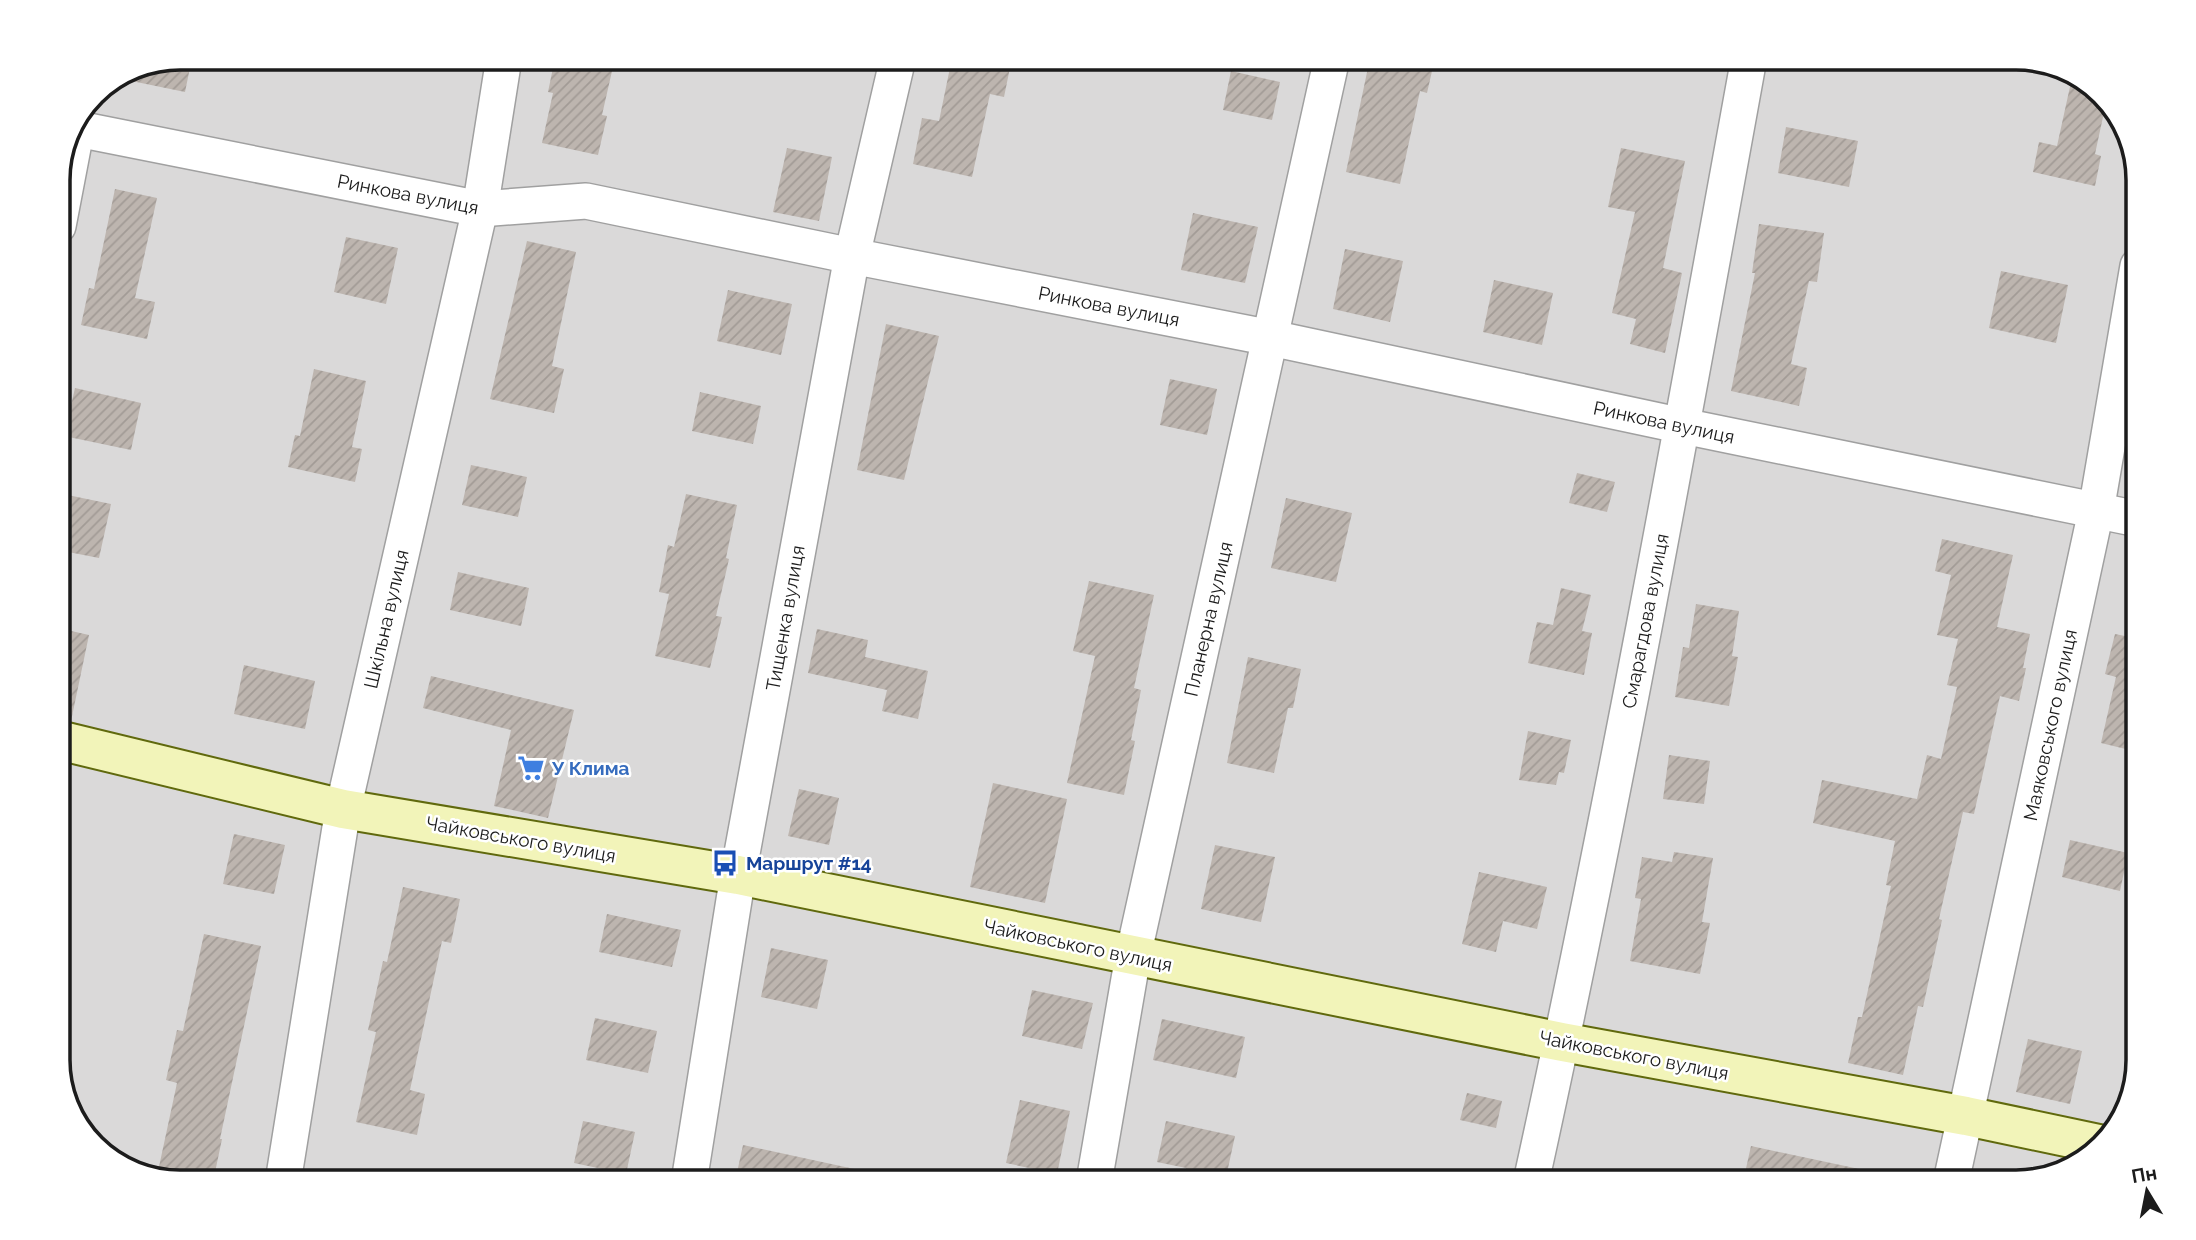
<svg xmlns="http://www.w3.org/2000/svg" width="2196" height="1240" viewBox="0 0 2196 1240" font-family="Raleway,sans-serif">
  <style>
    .residential { fill: #dad9d9 }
    .building { fill: url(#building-hatch) }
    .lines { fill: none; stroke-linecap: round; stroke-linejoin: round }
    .street-casing { stroke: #a0a0a0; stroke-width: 38 }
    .secondary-casing { stroke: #60690d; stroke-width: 42 }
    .street { stroke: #fff; stroke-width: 35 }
    .secondary { stroke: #f2f4b9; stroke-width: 38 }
    .labels { text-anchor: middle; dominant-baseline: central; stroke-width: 5; stroke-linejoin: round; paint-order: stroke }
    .street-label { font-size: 19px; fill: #1c1c1c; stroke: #fff }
    .shop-label { font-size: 19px; font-weight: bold; fill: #366cbe; stroke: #fff; text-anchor: start }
    .transit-label { font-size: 19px; font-weight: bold; fill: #164399; stroke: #fff; text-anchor: start }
    .rim { fill: none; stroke: #1c1c1c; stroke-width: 3.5 }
  </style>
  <defs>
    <pattern id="building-hatch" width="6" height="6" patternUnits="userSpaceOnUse" patternTransform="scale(1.75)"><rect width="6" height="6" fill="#bdb5af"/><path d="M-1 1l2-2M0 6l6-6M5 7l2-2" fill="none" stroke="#a29b96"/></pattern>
  </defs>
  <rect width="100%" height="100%" fill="#ede9e2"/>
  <path class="residential" d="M180,58H2016L2077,74L2122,119L2138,172V1060L2122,1121L2077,1166L2016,1182H180L119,1166L74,1121L58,1068V172L94,93L134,67Z"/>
  <g class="building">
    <path d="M180,58H192L185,92L117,78L134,67Z"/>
    <path d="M555,58H615L602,115L607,116L598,155L542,143L553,93L548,92Z"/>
    <path d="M952,58H1012L1004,97L990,94L972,177L913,164L922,118L939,121Z"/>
    <path d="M1370,58H1435L1427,93L1420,91L1400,184L1346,172Z"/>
    <path d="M1231,71L1280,82L1272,120L1223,110Z"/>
    <path d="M2073,73L2077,74L2106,103L2095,154L2101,156L2095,186L2033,172L2039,142L2057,146Z"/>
    <path d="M1786,127L1858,141L1849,187L1778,173Z"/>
    <path d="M787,148L832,157L819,221L773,212Z"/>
    <path d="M1621,148L1685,161L1663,268L1682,273L1665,353L1630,344L1636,319L1612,313L1635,212L1608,207Z"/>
    <path d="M115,189L157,198L135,298L155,302L147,339L81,325L89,288L94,289Z"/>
    <path d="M1193,213L1258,227L1245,283L1181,270Z"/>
    <path d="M1759,224L1824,233L1817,282L1809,281L1791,364L1807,368L1799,406L1731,391L1755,273H1752Z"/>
    <path d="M346,237L398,248L386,304L334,292Z"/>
    <path d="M527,241L576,252L552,366L564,369L554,413L490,399Z"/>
    <path d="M1345,249L1403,261L1390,322L1333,309Z"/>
    <path d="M2001,271L2068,285L2056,343L1989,328Z"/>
    <path d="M1494,280L1553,293L1542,345L1483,332Z"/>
    <path d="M728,290L792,304L781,355L717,341Z"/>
    <path d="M886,324L939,336L904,480L857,470Z"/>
    <path d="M314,369L366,381L352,447L362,449L355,482L288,467L295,435L300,436Z"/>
    <path d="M1170,379L1217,389L1207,435L1160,425Z"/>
    <path d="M75,388L141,403L131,450L64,436Z"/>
    <path d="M700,392L761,406L753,444L692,431Z"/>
    <path d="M471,465L527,477L518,517L462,505Z"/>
    <path d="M1577,473L1615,482L1607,512L1569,503Z"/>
    <path d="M58,493L111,504L99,558L58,550Z"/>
    <path d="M686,494L737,505L726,558L729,559L716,616L722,617L710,668L655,656L669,594L659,592L668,545L674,547Z"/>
    <path d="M1286,498L1352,513L1336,582L1271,568Z"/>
    <path d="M1942,539L2013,555L1997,627L2030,634L2023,668H2026L2019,701L2000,696L1974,814L1963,812L1939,919L1942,920L1923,1007L1918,1006L1903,1075L1848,1063L1858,1017H1862L1891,886L1886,885L1895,841L1813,823L1822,780L1917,799L1927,755L1941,759L1957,687L1947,685L1958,639L1937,635L1951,575L1935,571Z"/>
    <path d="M458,572L529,588L521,626L450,610Z"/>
    <path d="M1089,581L1154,595L1134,688L1141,690L1131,740L1135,741L1124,795L1067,783L1095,656L1073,651Z"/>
    <path d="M1561,588L1591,595L1582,631L1592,633L1584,675L1528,663L1537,622L1553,625Z"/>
    <path d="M1696,604L1739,611L1732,656L1738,657L1729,706L1675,697L1683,647L1689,648Z"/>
    <path d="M58,628L89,635L71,721L58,719Z"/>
    <path d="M817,629L868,640L865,657L928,671L918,719L882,711L887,690L808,673Z"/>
    <path d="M2126,629L2138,630V752L2101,743L2116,677L2105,674L2115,634L2125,636Z"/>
    <path d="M1248,657L1301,669L1293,708H1288L1274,773L1227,763Z"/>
    <path d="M244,665L315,681L305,729L234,714Z"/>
    <path d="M431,676L574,710L548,818L494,806L511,730L423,708Z"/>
    <path d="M1528,731L1571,740L1564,773L1559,772L1556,785L1519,780Z"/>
    <path d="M1669,755L1710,761L1704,804L1663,799Z"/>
    <path d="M993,783L1067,799L1045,903L970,887Z"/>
    <path d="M799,789L839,798L829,845L788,836Z"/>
    <path d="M234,834L285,845L274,894L223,884Z"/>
    <path d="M2070,840L2128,853L2120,891L2062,877Z"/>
    <path d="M1215,845L1275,857L1261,922L1201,909Z"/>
    <path d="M1674,852L1713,858L1702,922L1710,923L1700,974L1630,961L1641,899L1635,898L1642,857L1672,862Z"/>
    <path d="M1479,872L1547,887L1537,929L1503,921L1496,952L1462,944Z"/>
    <path d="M403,887L460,899L451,943L442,941L410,1090L425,1094L417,1135L356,1122L376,1032L368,1030L383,961L387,962Z"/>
    <path d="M607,914L681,930L672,967L599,952Z"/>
    <path d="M204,934L261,946L220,1139H222L213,1182H180L157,1176L177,1083L166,1080L177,1030L183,1031Z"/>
    <path d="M771,948L828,960L817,1009L761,997Z"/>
    <path d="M1032,990L1093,1003L1082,1049L1022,1036Z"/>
    <path d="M595,1018L657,1031L648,1073L586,1060Z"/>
    <path d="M1162,1019L1245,1037L1236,1078L1153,1060Z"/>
    <path d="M2028,1039L2082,1051L2070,1104L2016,1092Z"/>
    <path d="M1467,1093L1502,1101L1496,1128L1460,1120Z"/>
    <path d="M1020,1100L1070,1111L1057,1174L1006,1163Z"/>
    <path d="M583,1121L635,1132L626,1174L574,1163Z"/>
    <path d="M1166,1121L1235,1136L1225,1182H1183L1186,1168L1157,1162Z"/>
    <path d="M743,1145L859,1170L857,1182H735Z"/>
    <path d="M1751,1146L1864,1170L1863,1182H1743Z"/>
  </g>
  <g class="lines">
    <g class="street-casing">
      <g id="street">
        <path d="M78,129L480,209L586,201L852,256L1271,338L1683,426L2138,519"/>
        <path d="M58,226L76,132"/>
        <path d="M283,1182L343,809L480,209L504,58"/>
        <path d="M689,1182L738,875L852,256L898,58"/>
        <path d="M1094,1182L1133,956L1332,58"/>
        <path d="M1531,1182C1613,809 1681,433 1749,58"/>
        <path d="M1951,1182L2096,511L2138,266"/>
      </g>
    </g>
    <g class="secondary-casing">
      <path id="secondary" d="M58,740L343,809L738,875L1562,1042L1966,1116L2099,1144"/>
    </g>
    <use href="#street" class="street"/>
    <use href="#secondary" class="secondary"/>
  </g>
  <defs>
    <g id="supermarket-bare" transform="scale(2.1)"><path d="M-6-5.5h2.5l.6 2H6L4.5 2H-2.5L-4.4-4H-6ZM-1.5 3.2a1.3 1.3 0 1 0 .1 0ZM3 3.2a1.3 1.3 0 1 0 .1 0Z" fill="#3f7fe0" stroke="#fff" stroke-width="2.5" paint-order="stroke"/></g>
    <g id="bus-bare" transform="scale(2.1)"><path d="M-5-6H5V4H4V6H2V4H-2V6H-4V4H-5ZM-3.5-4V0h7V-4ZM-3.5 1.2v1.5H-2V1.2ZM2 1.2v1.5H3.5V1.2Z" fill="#1a4fb4" stroke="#fff" stroke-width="2.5" paint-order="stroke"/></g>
  </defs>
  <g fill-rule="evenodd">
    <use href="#supermarket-bare" x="531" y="768"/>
    <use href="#bus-bare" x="725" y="863"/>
  </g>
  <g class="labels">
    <g class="street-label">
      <text transform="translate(408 194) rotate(11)">Ринкова вулиця</text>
      <text transform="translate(1109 306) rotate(11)">Ринкова вулиця</text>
      <text transform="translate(1664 422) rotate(12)">Ринкова вулиця</text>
      <text transform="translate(785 618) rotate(-80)">Тищенка вулиця</text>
      <text transform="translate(386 619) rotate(-77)">Шкільна вулиця</text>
      <text transform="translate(1208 619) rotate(-77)">Планерна вулиця</text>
      <text transform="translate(1645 621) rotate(-79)">Смарагдова вулиця</text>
      <text transform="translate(2050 725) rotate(-78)">Маяковського вулиця</text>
      <text transform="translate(521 839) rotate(10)">Чайковського вулиця</text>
      <text transform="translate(1078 945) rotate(12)">Чайковського вулиця</text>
      <text transform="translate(1634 1055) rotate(11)">Чайковського вулиця</text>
    </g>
    <g class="shop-label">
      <text x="552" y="768">У Клима</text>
    </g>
    <g class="transit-label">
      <text x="746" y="863">Маршрут #14</text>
    </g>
  </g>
  <path d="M0 0H2196V1240H0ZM180 70H2016A110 110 0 0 1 2126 180V1060A110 110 0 0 1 2016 1170H180A110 110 0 0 1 70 1060V180A110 110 0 0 1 180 70Z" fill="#fff" fill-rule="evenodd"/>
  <path class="rim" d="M180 70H2016A110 110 0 0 1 2126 180V1060A110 110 0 0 1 2016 1170H180A110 110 0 0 1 70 1060V180A110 110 0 0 1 180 70Z"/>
  <g transform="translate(2147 1191) rotate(350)" stroke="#ffffff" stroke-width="5" paint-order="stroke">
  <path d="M0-5L12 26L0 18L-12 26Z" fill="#1c1c1c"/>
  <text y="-10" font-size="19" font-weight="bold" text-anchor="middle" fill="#1c1c1c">Пн</text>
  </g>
</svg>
